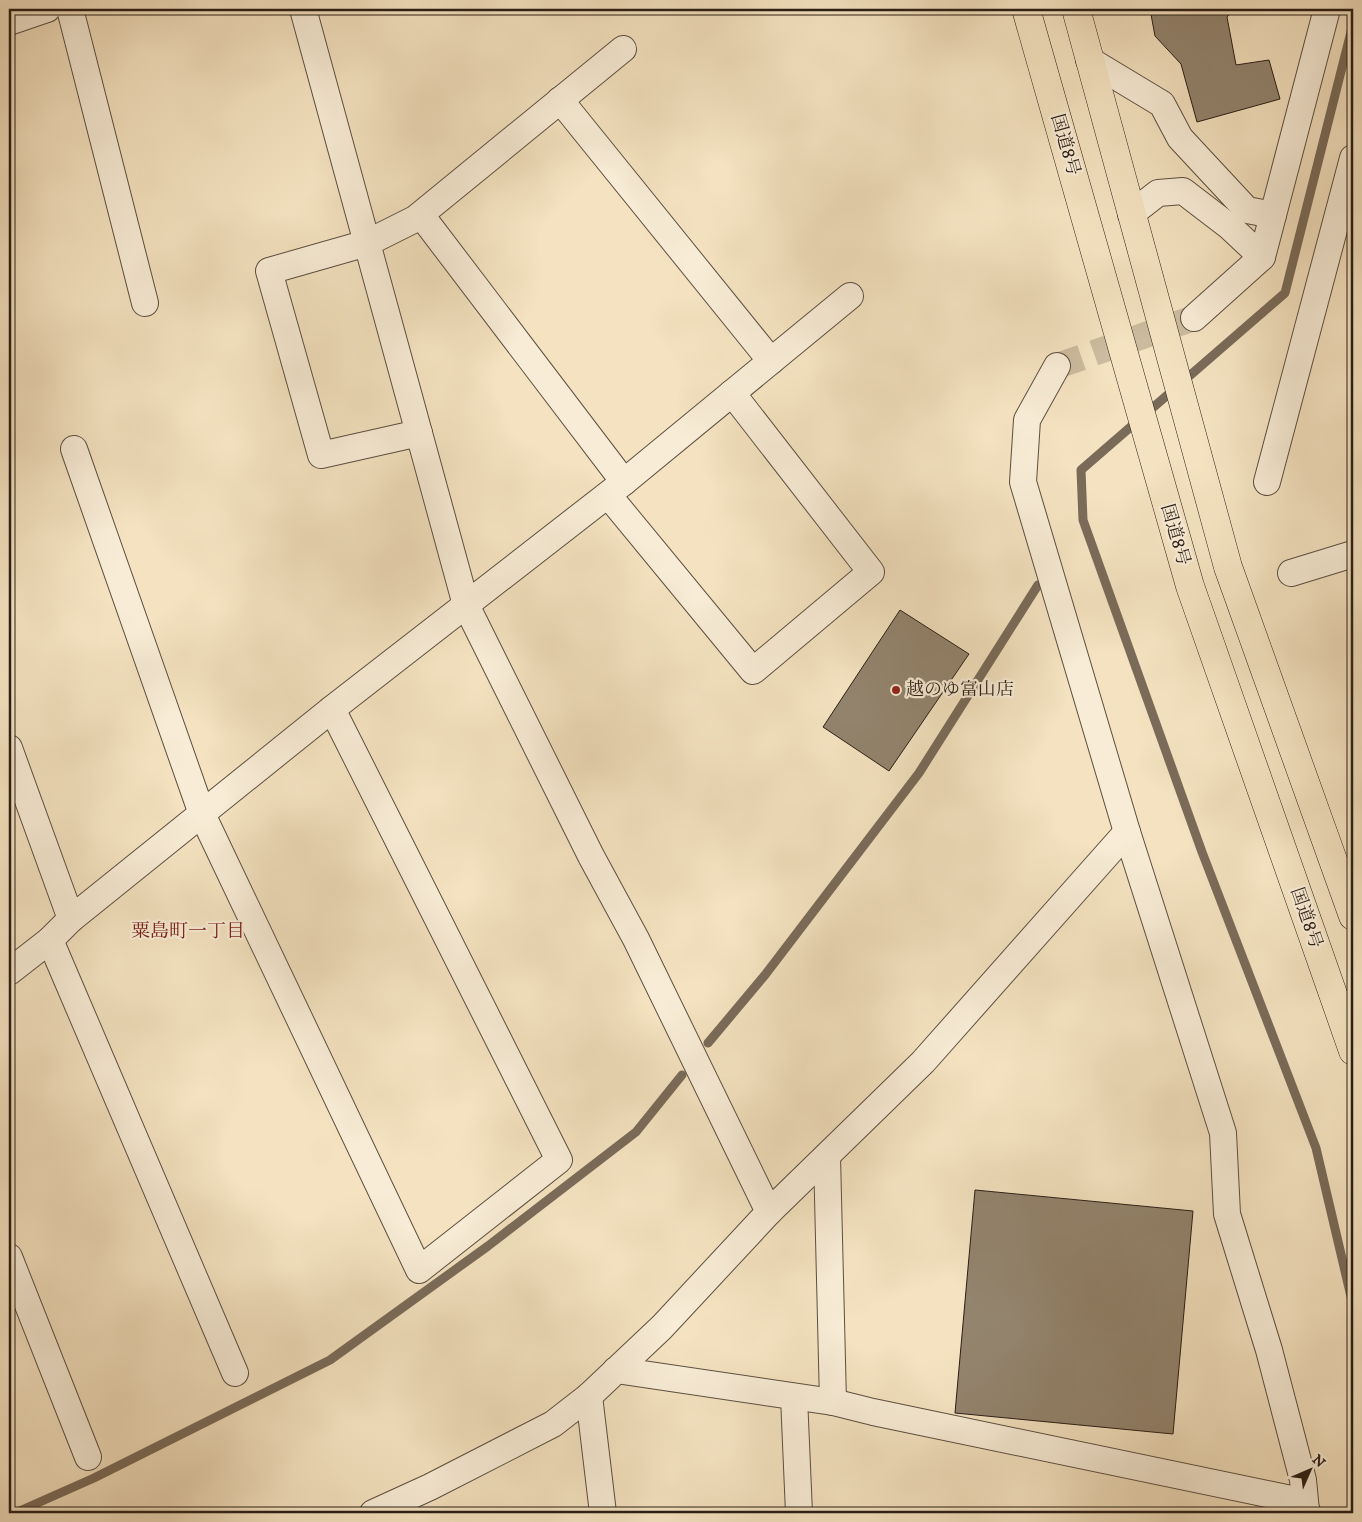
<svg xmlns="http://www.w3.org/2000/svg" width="1362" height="1522" viewBox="0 0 1362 1522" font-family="'IM FELL DW Pica','Noto Serif JP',serif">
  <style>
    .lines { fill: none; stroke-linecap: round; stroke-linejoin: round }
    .stream { stroke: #7a6b59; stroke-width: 9 }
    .building { fill: #93846e; stroke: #2a1e16 }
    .minor-tunnel { stroke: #ccbb9e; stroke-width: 26; stroke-dasharray: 26 13; stroke-linecap: butt }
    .minor-casing { stroke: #5c4f40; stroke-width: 28 }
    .trunk-casing { stroke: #2a1e16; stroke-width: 29 }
    .minor { stroke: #f8ecd6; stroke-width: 26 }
    .trunk { stroke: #f4e2c0; stroke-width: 28 }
    .poi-dot { fill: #8f2418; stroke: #f8ecd6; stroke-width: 2 }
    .labels { text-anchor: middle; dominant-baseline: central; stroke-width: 4.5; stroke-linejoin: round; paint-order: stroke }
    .street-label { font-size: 18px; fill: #2a1e16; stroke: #f8ecd6 }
    .poi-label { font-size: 18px; fill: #2a1e16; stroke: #f8ecd6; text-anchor: start }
    .neighbourhood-label { font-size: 19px; fill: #7a1f14; stroke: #f8ecd6 }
  </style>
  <rect width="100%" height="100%" fill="#f4e2c0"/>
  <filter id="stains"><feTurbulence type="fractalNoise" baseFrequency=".004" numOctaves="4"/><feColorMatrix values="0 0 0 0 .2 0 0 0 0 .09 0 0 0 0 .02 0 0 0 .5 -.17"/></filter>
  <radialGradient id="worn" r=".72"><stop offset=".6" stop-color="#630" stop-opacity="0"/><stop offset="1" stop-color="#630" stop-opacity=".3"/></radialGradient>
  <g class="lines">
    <g class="stream">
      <path d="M1353,24L1285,293L1081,470L1083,520L1202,852L1316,1148L1353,1305"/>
      <path d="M708,1043L765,975L919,773L1038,585"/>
      <path d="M15,1513L94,1478L330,1360L488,1246L636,1132L682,1075"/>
    </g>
  </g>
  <g class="building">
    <path d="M1150,9H1234L1227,17L1236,65L1269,60L1280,99L1197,122L1181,64L1155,36Z"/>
    <path d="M900,610L969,654L889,771L823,727Z"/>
    <path d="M975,1190L1193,1211L1173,1434L955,1413Z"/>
  </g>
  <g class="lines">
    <path class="minor-tunnel" d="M1057,366L1194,318"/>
    <g class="minor-casing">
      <g id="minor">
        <path d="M70,9L145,303"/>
        <path d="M303,9L466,605L591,856L636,939L769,1212L662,1327L589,1396L553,1424L430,1487L373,1513"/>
        <path d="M9,22L47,9"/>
        <path d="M1089,60L1162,104L1180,138L1247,210L1273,215"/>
        <path d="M560,100L771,361"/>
        <path d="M1131,214L1158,193L1183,191L1230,227L1262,257"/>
        <path d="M421,215L624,482"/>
        <path d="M1194,318L1262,257L1327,9"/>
        <path d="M1057,366L1027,420L1023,482L1127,832L1223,1133L1227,1214L1269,1350L1303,1480L1306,1511"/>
        <path d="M419,433L321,455L269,271L367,243L415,219L623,49"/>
        <path d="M74,449L202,814L419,1270L559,1160L332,709"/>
        <path d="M1267,482L1353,158"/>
        <path d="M608,495L753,671L871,572L732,393"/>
        <path d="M1291,573L1353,554"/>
        <path d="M9,748L71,919"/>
        <path d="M50,940L235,1373"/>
        <path d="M9,972L50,940L71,919L332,709L624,482L850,296"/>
        <path d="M827,1156L833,1402"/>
        <path d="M769,1212L923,1062L1127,832"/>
        <path d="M9,1257L88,1457"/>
        <path d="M616,1370L833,1402L873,1412L1291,1499L1308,1513"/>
        <path d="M589,1396L603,1513"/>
        <path d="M794,1397L799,1513"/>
      </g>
    </g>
    <g class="trunk-casing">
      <g id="trunk">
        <path d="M1026,9L1190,586L1353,1051"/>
        <path d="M1076,9L1228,567L1353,916"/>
      </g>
    </g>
    <use href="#minor" class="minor"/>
    <use href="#trunk" class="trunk"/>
  </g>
  <circle class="poi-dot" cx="896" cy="690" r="5"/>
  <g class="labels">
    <g class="street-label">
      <text transform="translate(1065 145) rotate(74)">国道8号</text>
      <text transform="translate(1175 535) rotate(74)">国道8号</text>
      <text transform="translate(1306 918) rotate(71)">国道8号</text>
    </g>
    <g class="poi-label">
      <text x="906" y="690">越のゆ富山店</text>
    </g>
    <g class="neighbourhood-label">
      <text x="188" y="931">粟島町一丁目</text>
    </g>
  </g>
  <rect width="1362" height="1522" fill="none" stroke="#f4e2c0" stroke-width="30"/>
  <rect x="10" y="10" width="1342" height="1502" fill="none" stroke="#2a1e16" stroke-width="2.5"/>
  <rect x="15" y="15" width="1332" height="1492" fill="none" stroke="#2a1e16"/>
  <g transform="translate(1310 1470) rotate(45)" stroke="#f8ecd6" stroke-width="4" paint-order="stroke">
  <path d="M0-4L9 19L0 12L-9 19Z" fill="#2a1e16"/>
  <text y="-8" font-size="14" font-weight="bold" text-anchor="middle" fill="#2a1e16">N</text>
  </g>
  <rect width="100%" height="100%" filter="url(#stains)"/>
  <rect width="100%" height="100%" fill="url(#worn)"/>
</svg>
